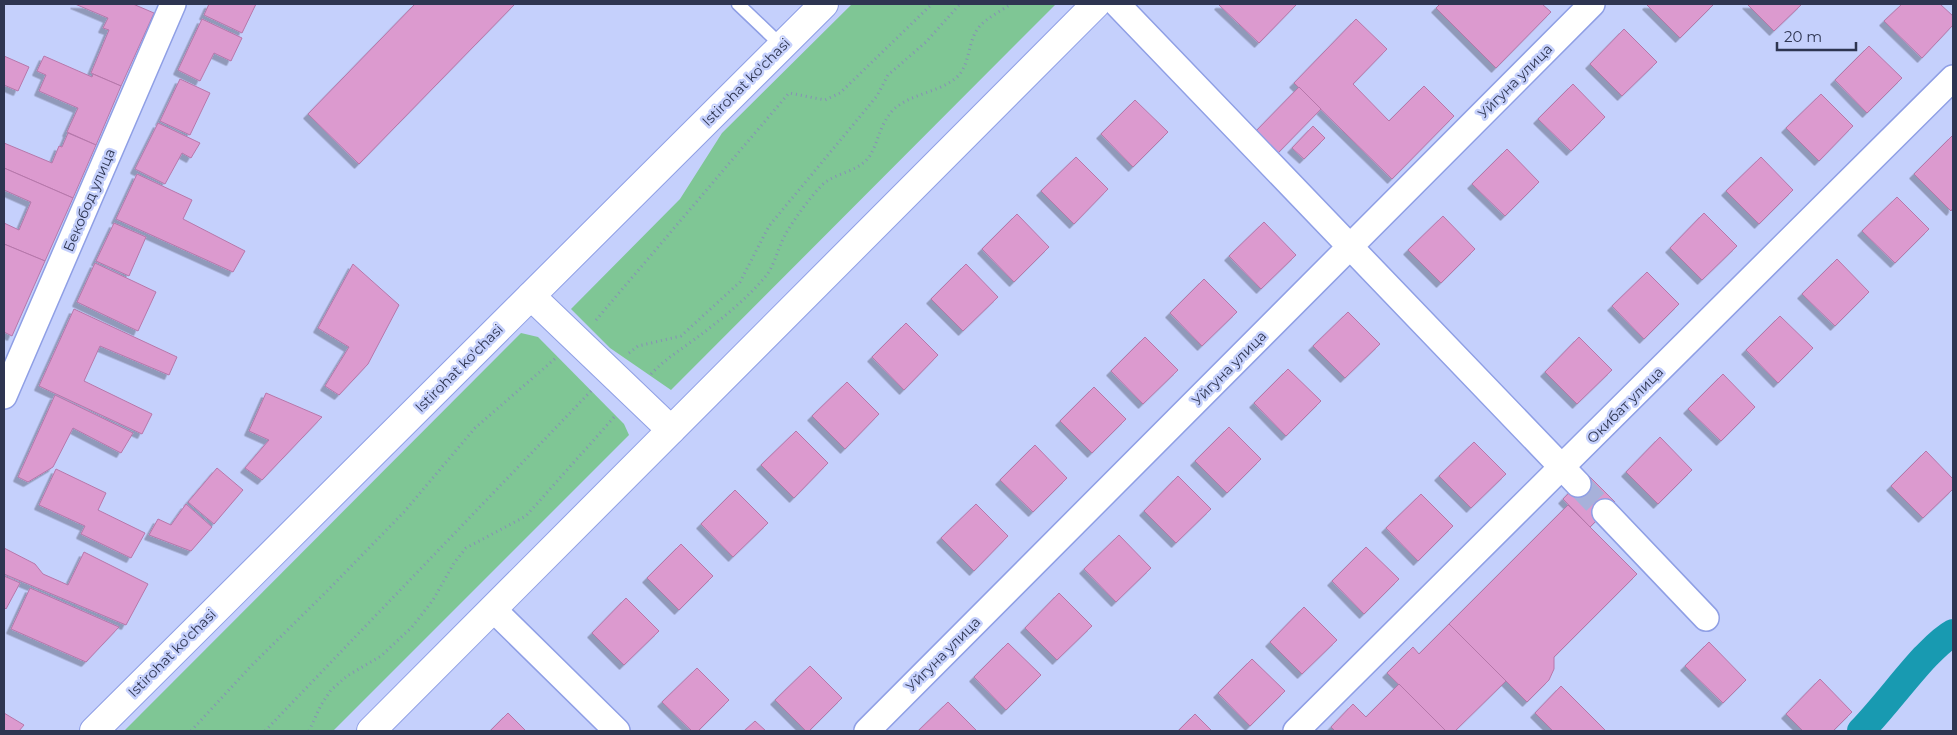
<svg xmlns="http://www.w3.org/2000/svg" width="1957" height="735" viewBox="0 0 1957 735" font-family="Montserrat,sans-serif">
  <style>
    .green { fill: #7fc695 }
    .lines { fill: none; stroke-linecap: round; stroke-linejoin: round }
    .canal { stroke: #189ab1; stroke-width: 28 }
    .building { fill: #dc9acf; stroke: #b677aa; filter: url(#shadow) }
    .street-tunnel { stroke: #a7b1da; stroke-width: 25; stroke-dasharray: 25 12; stroke-linecap: butt }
    .lane-casing { stroke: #8f9fe5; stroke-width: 15 }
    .street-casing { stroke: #8f9fe5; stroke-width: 28 }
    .secondary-casing { stroke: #8f9fe5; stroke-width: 30 }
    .path { stroke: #8790b6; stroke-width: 3; stroke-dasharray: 1 4; stroke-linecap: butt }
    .lane { stroke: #fff; stroke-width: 12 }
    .street { stroke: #fff; stroke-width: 25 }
    .secondary { stroke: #fff; stroke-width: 28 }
    .labels { text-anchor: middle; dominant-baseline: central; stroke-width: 5; stroke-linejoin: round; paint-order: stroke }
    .street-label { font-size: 14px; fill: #2e3551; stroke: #c5d0fc }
  </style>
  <defs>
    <filter id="shadow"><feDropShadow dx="-4.5" dy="4.5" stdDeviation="0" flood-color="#0004"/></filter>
  </defs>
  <rect width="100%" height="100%" fill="#c5d0fc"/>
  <g class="green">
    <path d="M852,4H1056L671,390L610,348L571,309L680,199L722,133Z"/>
    <path d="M521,333L538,337L624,424L629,435L333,731H124Z"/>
  </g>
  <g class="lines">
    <path class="canal" d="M1861,731C1883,708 1902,682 1924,658C1934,648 1942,639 1953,633"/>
  </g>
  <g class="building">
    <path d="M75,4H133L154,13L121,86L91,73L109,30L103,28L108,18Z"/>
    <path d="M209,4H256L242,33L204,15Z"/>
    <path d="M415,4H515L359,164L308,114Z"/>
    <path d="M1220,4H1297L1259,43L1219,5Z"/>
    <path d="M1440,4H1542L1551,12L1496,68L1436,8Z"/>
    <path d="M1648,4H1714L1680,38L1647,5Z"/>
    <path d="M1747,4H1802L1774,31Z"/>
    <path d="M1902,4H1940L1953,16V25L1922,58L1884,21Z"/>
    <path d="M202,19L242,38L231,61L214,53L200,81L178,70Z"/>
    <path d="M1356,19L1387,49L1353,84L1389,121L1424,86L1454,116L1392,179L1294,83Z"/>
    <path d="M1624,29L1657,62L1622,96L1590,64Z"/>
    <path d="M1869,46L1902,78L1867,113L1835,80Z"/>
    <path d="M4,56L29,67L18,91L4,85Z"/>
    <path d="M44,56L92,77L93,74L121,86L96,145L67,132L78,108L39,91L46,75L37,71Z"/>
    <path d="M180,79L210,93L190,135L160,121Z"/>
    <path d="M1573,84L1605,117L1571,151L1538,119Z"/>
    <path d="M1299,87L1321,109L1277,154L1255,132Z"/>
    <path d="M1821,94L1853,126L1819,161L1786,128Z"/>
    <path d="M1135,100L1168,132L1133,167L1101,134Z"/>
    <path d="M158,123L200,143L191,158L182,153L165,184L135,169Z"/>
    <path d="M1313,126L1325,138L1304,159L1292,148Z"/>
    <path d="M68,133L96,145L73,198L4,168V143L52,163L59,146L62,147Z"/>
    <path d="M1953,135V208L1951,211L1914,174Z"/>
    <path d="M1507,149L1539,182L1505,216L1472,184Z"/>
    <path d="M1076,157L1108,189L1074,224L1041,191Z"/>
    <path d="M1761,157L1793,190L1759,224L1726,191Z"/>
    <path d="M4,168L73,198L45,261L4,244V223L19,230L31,202L4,190Z"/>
    <path d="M137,174L192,200L183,219L245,251L233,272L116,219Z"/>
    <path d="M1897,197L1929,229L1895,263L1862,231Z"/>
    <path d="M1704,213L1737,246L1702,280L1670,248Z"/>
    <path d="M1017,214L1049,247L1014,282L982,249Z"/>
    <path d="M1443,216L1475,249L1441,283L1408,250Z"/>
    <path d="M1264,222L1296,255L1261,289L1229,256Z"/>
    <path d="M114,223L146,237L129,276L96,261Z"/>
    <path d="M4,244L45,261L12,336L4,332Z"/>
    <path d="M1837,259L1869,292L1835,326L1802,294Z"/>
    <path d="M95,263L156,292L138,331L77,302Z"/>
    <path d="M353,264L399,305L368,364L339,395L325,386L349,347L318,328Z"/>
    <path d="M966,264L998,297L963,331L931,299Z"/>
    <path d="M1647,272L1679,304L1644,339L1612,306Z"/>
    <path d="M1204,279L1237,312L1202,346L1170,313Z"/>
    <path d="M74,309L177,357L169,375L100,346L84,381L152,414L142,434L39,386Z"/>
    <path d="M1348,312L1380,344L1345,378L1313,346Z"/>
    <path d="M1780,316L1813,348L1778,383L1746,350Z"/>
    <path d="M906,323L938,355L904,390L872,357Z"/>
    <path d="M1145,337L1178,370L1143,404L1111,371Z"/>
    <path d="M1579,337L1612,370L1577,404L1545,372Z"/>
    <path d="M1288,369L1321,401L1286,436L1254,403Z"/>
    <path d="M1723,374L1755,407L1721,441L1688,409Z"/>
    <path d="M847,382L879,414L845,449L812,416Z"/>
    <path d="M1094,387L1126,419L1092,453L1060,421Z"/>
    <path d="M266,393L322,417L262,480L245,468L269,440L249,431Z"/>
    <path d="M55,395L133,433L121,453L73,428L53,467L28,482L18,477Z"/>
    <path d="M1229,427L1261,459L1227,493L1195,461Z"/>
    <path d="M796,431L828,463L794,498L761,465Z"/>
    <path d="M1660,437L1692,470L1658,504L1626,472Z"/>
    <path d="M1474,442L1506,474L1471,508L1439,476Z"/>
    <path d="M1035,445L1067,478L1033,512L1000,480Z"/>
    <path d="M1926,451L1953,479V489L1923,518L1891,486Z"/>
    <path d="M217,468L243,490L214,524L188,502Z"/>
    <path d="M56,469L106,493L98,510L145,533L131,558L81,534L85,526L39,505Z"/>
    <path d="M1587,474L1615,502L1590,527L1563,499Z"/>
    <path d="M1178,476L1211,509L1176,543L1144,511Z"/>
    <path d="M735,490L768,523L733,557L701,524Z"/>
    <path d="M1421,494L1453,526L1418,561L1386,528Z"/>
    <path d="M186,504L212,527L191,551L149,535L158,519L171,525Z"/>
    <path d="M976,504L1008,536L974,571L941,538Z"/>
    <path d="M1568,505L1637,574L1554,657V669L1549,680L1527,702L1449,624Z"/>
    <path d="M1119,535L1151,568L1116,602L1084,569Z"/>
    <path d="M681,544L713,576L679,610L647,578Z"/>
    <path d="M1366,547L1399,579L1364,614L1332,581Z"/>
    <path d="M4,548L35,564L43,574L68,585L84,552L148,584L126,625L4,574Z"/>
    <path d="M4,576L20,583L6,609L4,607Z"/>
    <path d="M30,588L119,627L86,662L11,629Z"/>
    <path d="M1059,593L1092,626L1057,660L1025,628Z"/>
    <path d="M626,598L659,631L624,665L592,633Z"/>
    <path d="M1304,607L1337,640L1302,674L1270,642Z"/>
    <path d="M1449,624L1506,681L1455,731H1446L1387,673L1413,647L1419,654Z"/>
    <path d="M1709,642L1746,680L1723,703L1685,666Z"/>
    <path d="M1008,643L1041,675L1006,710L974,677Z"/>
    <path d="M1252,659L1285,691L1250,726L1218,693Z"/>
    <path d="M810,666L842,698L809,731H806L775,700Z"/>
    <path d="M697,668L729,700L698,731H692L662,702Z"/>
    <path d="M1820,679L1852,712L1833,731H1803L1786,714Z"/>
    <path d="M1399,684L1446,731H1335L1331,727L1353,704L1366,717Z"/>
    <path d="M1561,686L1606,731H1553L1535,713Z"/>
    <path d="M948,702L977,731H918Z"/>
    <path d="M4,713L24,725L19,731H4Z"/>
    <path d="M508,713L526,731H490Z"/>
    <path d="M1195,714L1212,731H1178Z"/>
    <path d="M755,721L766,731H744Z"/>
  </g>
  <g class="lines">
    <path class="street-tunnel" d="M1578,484L1605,512"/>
    <g class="lane-casing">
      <path id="lane" d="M738,4L782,46"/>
    </g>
    <g class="street-casing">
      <g id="street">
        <path d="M1117,4L1578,484"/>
        <path d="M4,396L173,4"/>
        <path d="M1605,512L1706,618"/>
        <path d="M493,609L617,731"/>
        <path d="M867,731L1592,4"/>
        <path d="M1296,731L1953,78"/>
      </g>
    </g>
    <g class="secondary-casing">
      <g id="secondary">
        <path d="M531,296L671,430"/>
        <path d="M94,731L824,4"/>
        <path d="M371,731L1096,4"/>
      </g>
    </g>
    <g class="path">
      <path d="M596,320L789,93L825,100L840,93L932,4"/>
      <path d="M629,353L638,346L681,336L740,282L769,226L877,96L888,75L926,42L960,4"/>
      <path d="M651,374C664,360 679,351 695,339C718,322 747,299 766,276C775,264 778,248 785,235C795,218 808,200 821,186C835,172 857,173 869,157C879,142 878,127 893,110C911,93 939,93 957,77C971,64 967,40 980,26C988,17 1001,11 1011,4"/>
      <path d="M191,731L251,666L330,588L404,512L475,428L557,357"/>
      <path d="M265,731L591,391"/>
      <path d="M309,731L321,705L331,690L347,676L381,656L412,627L433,600L454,563L466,548L526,516L616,415"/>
    </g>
    <use href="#lane" class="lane"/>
    <use href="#street" class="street"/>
    <use href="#secondary" class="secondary"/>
  </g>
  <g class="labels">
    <g class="street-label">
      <text transform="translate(1515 81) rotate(-45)">Уйгуна улица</text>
      <text transform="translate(746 82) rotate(-45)">Istirohat ko'chasi</text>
      <text transform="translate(89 200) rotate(-67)">Бекобод улица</text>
      <text transform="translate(459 368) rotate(-45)">Istirohat ko'chasi</text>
      <text transform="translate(1229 368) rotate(-45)">Уйгуна улица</text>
      <text transform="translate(1625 405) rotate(-45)">Окибат улица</text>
      <text transform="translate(172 653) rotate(-45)">Istirohat ko'chasi</text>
      <text transform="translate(943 654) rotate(-45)">Уйгуна улица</text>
    </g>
  </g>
  <rect width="1957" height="735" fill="none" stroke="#2e3551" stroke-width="10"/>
  <path d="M1777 42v8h79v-8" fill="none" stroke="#2e3551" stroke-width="2.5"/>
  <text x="1784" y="42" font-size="15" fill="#2e3551" stroke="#c5d0fc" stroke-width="4" paint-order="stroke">20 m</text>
</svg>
